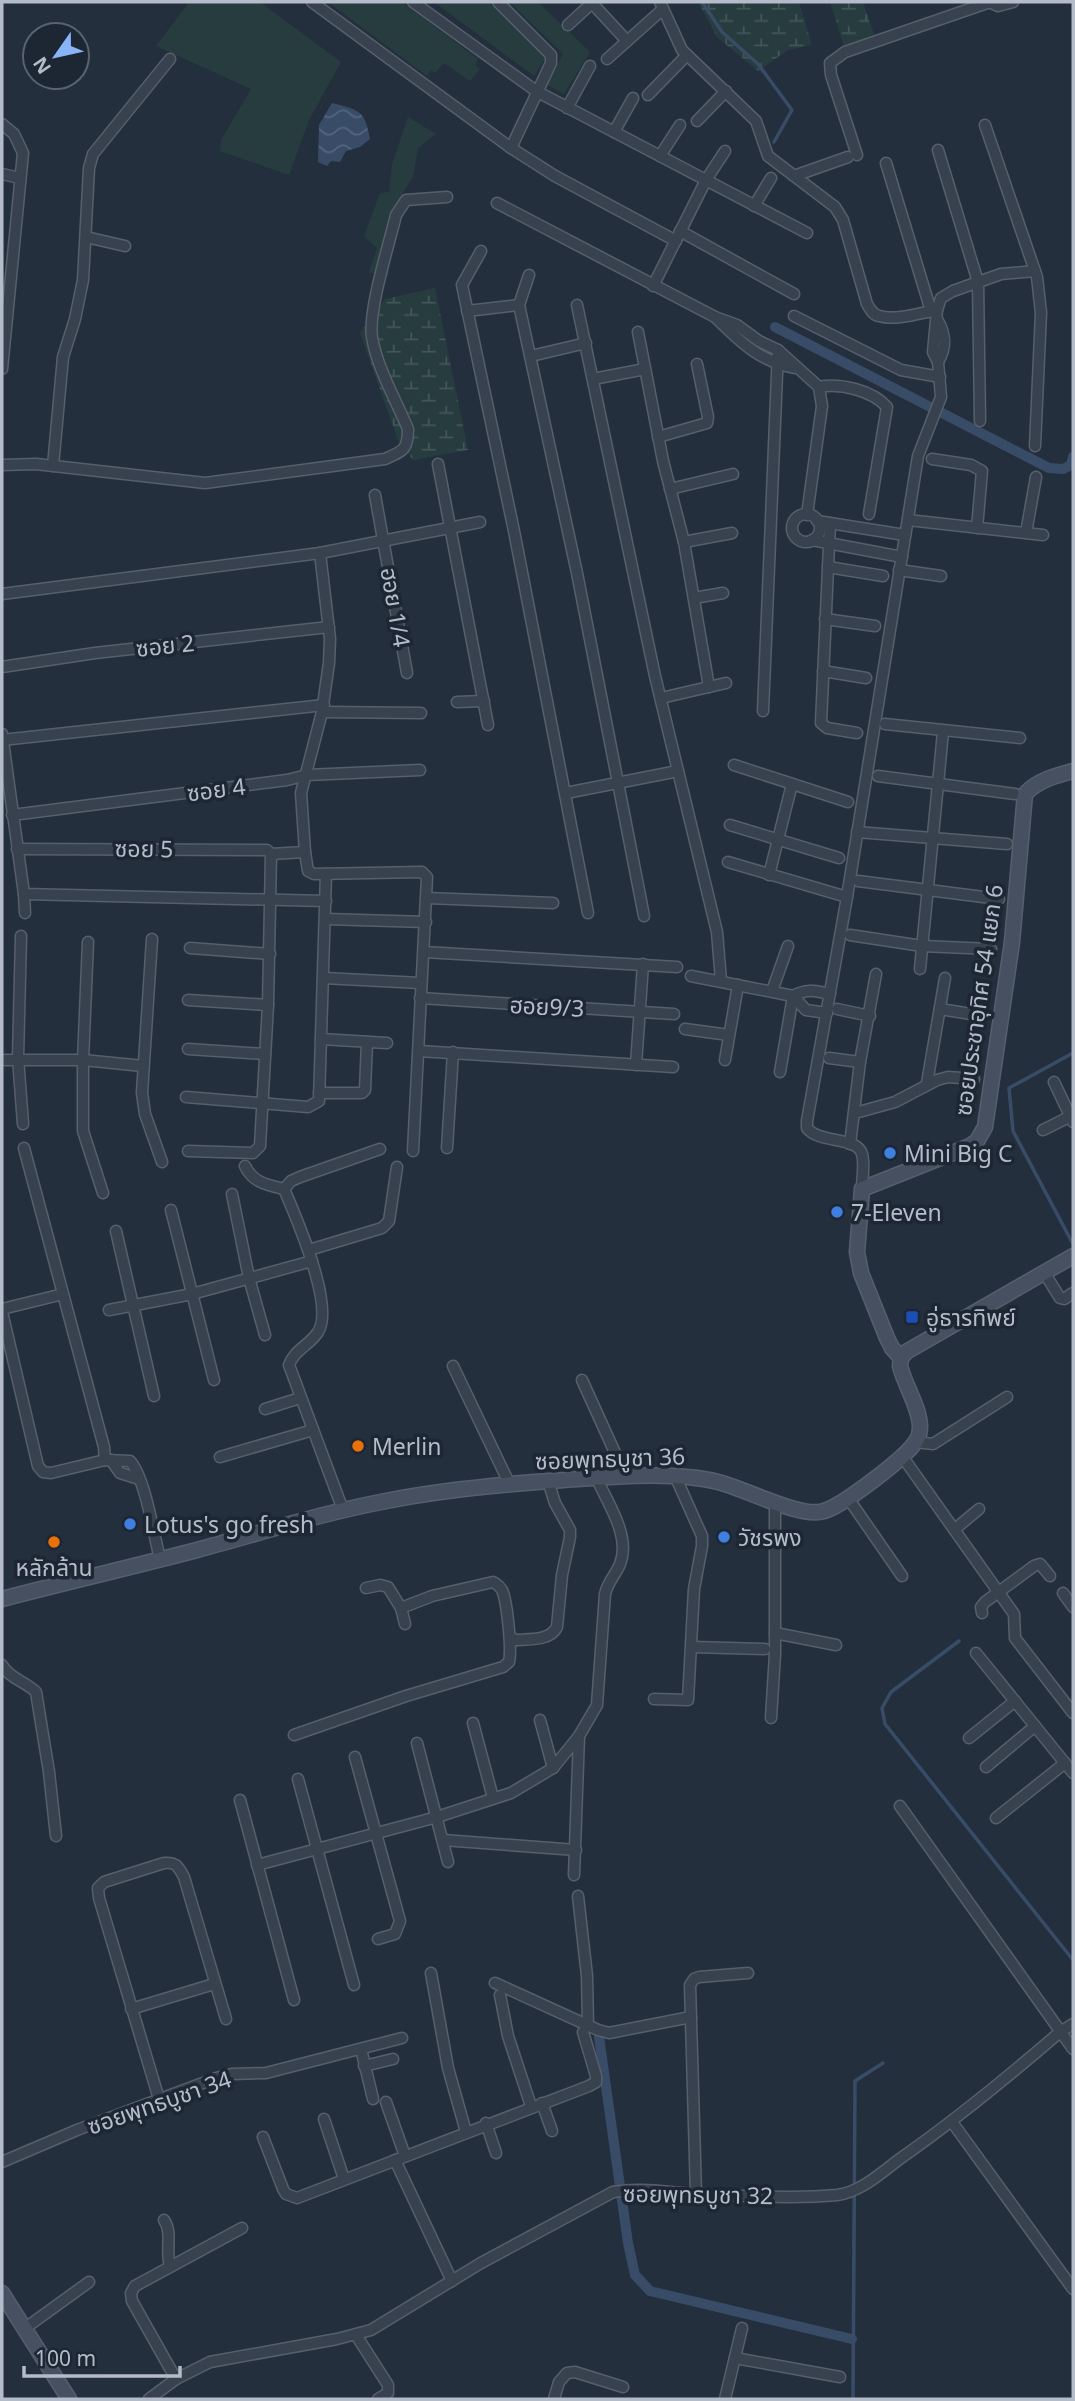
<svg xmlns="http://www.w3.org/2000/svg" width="1075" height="2401" viewBox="0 0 1075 2401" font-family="'Noto Sans','Noto Sans Thai',sans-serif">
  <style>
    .grass { fill: #263c3f }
    .wetland { fill: url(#wetland-marsh) }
    .water { fill: url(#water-waves) }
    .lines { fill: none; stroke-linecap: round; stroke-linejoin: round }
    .stream { stroke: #394c67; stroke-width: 3.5 }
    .canal { stroke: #394c67; stroke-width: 10 }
    .street-casing { stroke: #565f6c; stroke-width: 13 }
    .secondary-casing { stroke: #565f6c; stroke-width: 17 }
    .street { stroke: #38414e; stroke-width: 10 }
    .secondary { stroke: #465061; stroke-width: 14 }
    .shop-dot { fill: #3f7fe0; stroke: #1d2633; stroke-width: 2.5 }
    .transit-dot { fill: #1a4fb4; stroke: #1d2633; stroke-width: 2.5 }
    .food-dot { fill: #e8710a; stroke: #1d2633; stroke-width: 2.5 }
    .labels { text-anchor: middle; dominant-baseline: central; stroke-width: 7; stroke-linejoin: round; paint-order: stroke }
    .street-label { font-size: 23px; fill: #b4bcc9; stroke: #1d2633 }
    .poi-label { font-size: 23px; fill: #b4bcc9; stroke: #1d2633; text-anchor: start }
  </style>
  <defs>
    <pattern id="wetland-marsh" width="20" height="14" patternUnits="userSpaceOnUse" patternTransform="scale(1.75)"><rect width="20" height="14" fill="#263c3f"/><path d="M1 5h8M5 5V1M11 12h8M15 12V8" fill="none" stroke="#435659"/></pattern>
    <pattern id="water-waves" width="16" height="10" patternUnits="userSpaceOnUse" patternTransform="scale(1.75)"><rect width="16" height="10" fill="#394c67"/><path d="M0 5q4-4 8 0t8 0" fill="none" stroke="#53647b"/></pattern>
  </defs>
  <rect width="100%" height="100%" fill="#242f3e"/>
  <g class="grass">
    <path d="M189,2H260L341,62L309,120L289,175L220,151L221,140L251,89L156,46Z"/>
    <path d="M328,2H402L478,59L475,65L480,69L470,81L444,63L435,73L431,70L427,76Z"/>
    <path d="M434,2H489L546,57L534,76Z"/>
    <path d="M510,2H538L590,52L564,94L547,85L563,54Z"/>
    <path d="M408,117L436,134L418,148L413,177L401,196L391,227L388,277L369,272L377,248L364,236L380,193L389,192L392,165Z"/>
  </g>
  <g class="wetland">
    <path d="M698,2H799L812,45L788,50L758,71L717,37Z"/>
    <path d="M830,2H863L874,35L844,46Z"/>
    <path d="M435,288L468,450L413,460L399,443L360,333L385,299Z"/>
  </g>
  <path class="water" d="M332,103C359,110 365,110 370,139L360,147L346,151L340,162L331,161L327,166L318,162L319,125Z"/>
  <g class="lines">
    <g class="stream">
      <path d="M702,2L722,32L758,64L792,110L774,142"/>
      <path d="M1073,1053L1009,1088L1013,1131L1073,1244"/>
      <path d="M959,1641L891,1692L882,1708L885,1724L1073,1960"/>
      <path d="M853,2399L855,2081L883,2063"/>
    </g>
    <g class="canal">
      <path d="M775,327L1049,468L1063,469L1071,465L1073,457"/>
      <path d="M599,2037L628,2243L635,2275L650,2291L852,2339"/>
    </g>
    <g class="street-casing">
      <g id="street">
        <path d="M312,2L511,148L555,176L676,241"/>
        <path d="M413,2L536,91L807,233"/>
        <path d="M498,2L551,55V63L511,148"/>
        <path d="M591,2L627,41"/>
        <path d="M660,2L682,50L756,121L768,156L835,207L843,220L867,304C870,309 873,315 879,316C896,321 920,313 937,310"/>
        <path d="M989,2L998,6L1013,2"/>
        <path d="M568,25L592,3"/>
        <path d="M607,59L663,9"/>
        <path d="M648,95L687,55"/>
        <path d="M567,108L590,66"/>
        <path d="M697,121L726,91"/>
        <path d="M2,124L14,134L23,153L2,369"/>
        <path d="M985,125L1037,277L1041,313L1035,446"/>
        <path d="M614,132L633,98"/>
        <path d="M938,150L978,282L980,421"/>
        <path d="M857,155L831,75L830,63L845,52L990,2"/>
        <path d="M660,156L680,125"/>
        <path d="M886,163L931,311"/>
        <path d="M2,174L20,178"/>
        <path d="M794,176L848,157"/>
        <path d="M497,203L715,317"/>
        <path d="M754,206L771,178"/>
        <path d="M680,231L794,294"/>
        <path d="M86,237L125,246"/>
        <path d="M481,251L462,285L514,531L588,913"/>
        <path d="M529,275L519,305L577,573L644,916"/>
        <path d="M653,286L706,180L725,151"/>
        <path d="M577,305L655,676L717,932L721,981"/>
        <path d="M467,311L519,305"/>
        <path d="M794,316L901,370L940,377"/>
        <path d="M937,319C946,334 947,347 938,362"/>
        <path d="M638,332L663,461L684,542L709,687"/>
        <path d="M531,356L586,343"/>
        <path d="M796,368C761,363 739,341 715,317L737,325L759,341L778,350L819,387L822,406L807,515"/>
        <path d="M593,379L645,369"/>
        <path d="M819,387C840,383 872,390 887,407L869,514"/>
        <path d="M658,437L707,423L708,417L697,364"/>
        <path d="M932,459L971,465L982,471L977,528"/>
        <path d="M438,464L488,725"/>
        <path d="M2,465L36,464L205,483L385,459C403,451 408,450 408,429C396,400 377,368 372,337C368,310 389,245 396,215L406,200L447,197"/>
        <path d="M53,466L63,357L75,319L83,280L89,168L93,154L170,59"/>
        <path d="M670,489L733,474"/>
        <path d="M375,495L407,673"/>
        <circle cx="806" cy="528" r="14"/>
        <path d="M908,520L1043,535"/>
        <path d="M817,521L905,535"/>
        <path d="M830,523L821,723L827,728L857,733"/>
        <path d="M1026,533L1036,477"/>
        <path d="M812,540L902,557"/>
        <path d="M684,542L732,533"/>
        <path d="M828,567L883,576"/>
        <path d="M899,570L941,576"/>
        <path d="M2,594L320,553L480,522"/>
        <path d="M694,598L723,593"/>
        <path d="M825,619L875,626"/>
        <path d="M2,667L95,653L329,627"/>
        <path d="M823,671L866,678"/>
        <path d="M661,698L726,683"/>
        <path d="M457,702L484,701"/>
        <path d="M763,711L778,350"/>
        <path d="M322,712L421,713"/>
        <path d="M885,724L1020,738"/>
        <path d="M2,734L24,894L326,901"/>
        <path d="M2,740L324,705"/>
        <path d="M734,765L848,802"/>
        <path d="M878,776L1015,794"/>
        <path d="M566,793L678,771"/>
        <path d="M12,815L287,780L307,775L420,770"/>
        <path d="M730,825L839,858"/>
        <path d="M857,832L1007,844"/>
        <path d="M17,849L267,850L271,854L305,852L301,793L322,712L329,663L330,639L320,553"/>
        <path d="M305,852L308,871L314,874L422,872L427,877L413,1151"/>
        <path d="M728,862L847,897"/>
        <path d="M769,875L792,784"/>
        <path d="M858,881L999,899"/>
        <path d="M24,894L25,913"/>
        <path d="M427,898L553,903"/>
        <path d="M325,919L426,922"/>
        <path d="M850,935L922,946L991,949"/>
        <path d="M21,936L18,1058L23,1124"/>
        <path d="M152,939L142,1093L145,1114L162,1162"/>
        <path d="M88,942L83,1060V1131L103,1193"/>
        <path d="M190,948L270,954"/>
        <path d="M424,952L677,967"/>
        <path d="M920,969L943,732"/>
        <path d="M691,976L793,996L806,1010L827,1013"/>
        <path d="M324,978L420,983"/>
        <path d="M772,991L788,946"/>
        <path d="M793,996C807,988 815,991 830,994"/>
        <path d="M420,998L674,1014"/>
        <path d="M188,1000L268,1005"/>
        <path d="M837,1009L870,1016"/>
        <path d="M940,1009L977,1015"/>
        <path d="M685,1029L729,1035"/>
        <path d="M321,1039L387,1043"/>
        <path d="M188,1049L265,1054"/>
        <path d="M419,1051L673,1067"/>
        <path d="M829,1058L860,1062"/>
        <path d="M2,1060H83L143,1066"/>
        <path d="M725,1060L738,985"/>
        <path d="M636,1065L643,964"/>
        <path d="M780,1072L793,996"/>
        <path d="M1054,1082L1073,1122"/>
        <path d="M927,1083L945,978"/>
        <path d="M319,1093H362L365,1090L367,1042"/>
        <path d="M186,1097L308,1107L319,1101L326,874"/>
        <path d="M855,1113L895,1102L937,1080L948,1077L974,1079"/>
        <path d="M1043,1130L1071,1116"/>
        <path d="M850,1144L860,1062L876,974"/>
        <path d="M24,1148L104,1447L105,1460"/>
        <path d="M447,1148L453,1052"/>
        <path d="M188,1151L253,1153L260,1146L268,1005L271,854"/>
        <path d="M245,1166C253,1183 268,1185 284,1189"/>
        <path d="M862,1189C862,1178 865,1164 862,1154C857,1136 819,1144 807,1128V1121L847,897L918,456L941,397L938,362L933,352L937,310L941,298L953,291L1001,274L1035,271"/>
        <path d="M232,1194L249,1278L265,1335"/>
        <path d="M171,1210L214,1380"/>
        <path d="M116,1231L154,1396"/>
        <path d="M309,1250L382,1228L389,1221L397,1167"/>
        <path d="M1045,1274L1060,1298L1064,1299L1073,1293"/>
        <path d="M2,1309L63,1294"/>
        <path d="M109,1310L192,1294L312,1261"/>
        <path d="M2,1312L38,1466L43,1472L51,1473L105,1460L130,1461C145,1477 154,1536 160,1559"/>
        <path d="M453,1366L510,1485"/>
        <path d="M582,1380L626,1477"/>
        <path d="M265,1409L300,1398"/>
        <path d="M916,1442L933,1444L1007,1397"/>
        <path d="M902,1456L1014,1614L1015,1638L1073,1713"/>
        <path d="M220,1457L313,1430"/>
        <path d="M111,1460L120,1473L139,1479"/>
        <path d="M848,1498L902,1576"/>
        <path d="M343,1510L289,1365C294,1350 310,1345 318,1332C335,1306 296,1217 284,1189L291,1181L300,1177L380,1149"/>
        <path d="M955,1529L979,1509"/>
        <path d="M366,1588L380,1585L388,1587L401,1608"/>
        <path d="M1063,1593L1073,1607"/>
        <path d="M982,1613L981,1607L985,1602L1034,1566L1040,1564L1050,1576"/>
        <path d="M775,1633L836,1645"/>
        <path d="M512,1638L515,1640C529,1639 550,1641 557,1627L562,1575L570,1537V1530L555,1503L548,1481"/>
        <path d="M692,1647L765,1649"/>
        <path d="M976,1653L1073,1773"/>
        <path d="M2,1665C9,1678 26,1682 36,1692L49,1772L56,1836"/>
        <path d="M654,1699L688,1700L694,1589L702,1546V1536L676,1478"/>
        <path d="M771,1718L775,1654V1503"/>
        <path d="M540,1720L553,1768"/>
        <path d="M473,1723L493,1798"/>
        <path d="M294,1735L406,1696L503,1667L509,1662C512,1649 507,1601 502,1590C499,1585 498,1585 493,1582L432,1596L401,1608L405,1624"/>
        <path d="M969,1738L1015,1701"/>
        <path d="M417,1743L448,1862"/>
        <path d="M355,1757L400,1921L395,1934L378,1939"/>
        <path d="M986,1767L1035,1726"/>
        <path d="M298,1779L354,1985"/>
        <path d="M240,1800L294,2000"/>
        <path d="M900,1806L1073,2049"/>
        <path d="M996,1818L1065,1763"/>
        <path d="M443,1840L576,1850"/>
        <path d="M257,1865L437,1817L511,1793L553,1768L579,1736L597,1705L605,1594C608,1581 615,1576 620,1564C631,1536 608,1504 597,1479"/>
        <path d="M574,1875L579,1736"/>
        <path d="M578,1896L587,1976L588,2026"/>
        <path d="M431,1973L448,2068L466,2132"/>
        <path d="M495,1983L598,2030L609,2033L691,2017"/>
        <path d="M500,1995L508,2036L531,2106"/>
        <path d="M131,2009L214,1984"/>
        <path d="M361,2049L373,2099"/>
        <path d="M364,2066L393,2059"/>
        <path d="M159,2099L99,1898L98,1888L104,1882L164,1863C176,1862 178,1866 184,1877L226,2019"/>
        <path d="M386,2102L405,2156"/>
        <path d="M542,2103L552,2131"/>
        <path d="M324,2119L344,2179"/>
        <path d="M952,2122L1073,2289"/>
        <path d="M486,2123L496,2153"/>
        <path d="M263,2137L283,2189L286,2194L297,2198L589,2086L596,2082V2076L583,2032"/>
        <path d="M395,2160L452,2281"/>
        <path d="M2,2162L77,2130L216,2078L232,2074L266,2073L402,2038"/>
        <path d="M696,2194L690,1985L694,1979L699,1977L748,1973"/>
        <path d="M164,2220C173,2233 165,2250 170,2266"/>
        <path d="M24,2329L89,2282"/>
        <path d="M356,2335L388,2385V2393L378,2399"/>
        <path d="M735,2358L840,2377"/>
        <path d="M176,2379L132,2301L131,2293L135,2286L242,2228"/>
        <path d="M149,2399L176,2379L210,2362L337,2339L371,2330L481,2263L613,2192C642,2187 669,2193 698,2194C740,2196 796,2199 837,2195C861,2192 882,2172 901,2158C957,2119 1009,2076 1060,2032L1073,2024"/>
        <path d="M554,2399L559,2382L567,2373L575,2372L623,2387"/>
        <path d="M725,2399L742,2328"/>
      </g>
    </g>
    <g class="secondary-casing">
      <g id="secondary">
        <path d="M901,1358L892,1348L887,1338L861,1273L857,1252L862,1189L970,1146L977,1141L985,1127L1012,942L1025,794C1038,780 1055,776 1073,771"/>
        <path d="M2,1599C67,1582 132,1567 197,1550C260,1533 322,1513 386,1501C440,1490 495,1485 549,1481C601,1478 669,1470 718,1482C744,1488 801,1519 824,1511C842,1506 907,1457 916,1441C919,1437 920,1431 920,1426C919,1406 905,1386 900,1366L901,1358L906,1352L1073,1256"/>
        <path d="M2,2293L69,2399"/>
      </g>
    </g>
    <use href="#street" class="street"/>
    <use href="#secondary" class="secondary"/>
  </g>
  <g class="shop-dot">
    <circle cx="890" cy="1153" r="7"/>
    <circle cx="837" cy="1212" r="7"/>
    <circle cx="130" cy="1524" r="7"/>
    <circle cx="724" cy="1537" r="7"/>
  </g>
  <rect class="transit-dot" x="905" y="1310" width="14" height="14" rx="3.5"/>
  <g class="food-dot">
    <circle cx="358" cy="1446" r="7"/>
    <circle cx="54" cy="1542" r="7"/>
  </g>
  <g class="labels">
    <g class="street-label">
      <text transform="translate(396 607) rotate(80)">ฮอย 1/4</text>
      <text transform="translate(165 645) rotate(-6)">ซอย 2</text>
      <text transform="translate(216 789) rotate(-7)">ซอย 4</text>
      <text transform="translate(144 848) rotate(1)">ซอย 5</text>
      <text transform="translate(978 1000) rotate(-82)">ซอยประชาอุทิศ 54 แยก 6</text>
      <text transform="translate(547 1006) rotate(3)">ฮอย9/3</text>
      <text transform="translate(610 1458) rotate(-2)">ซอยพุทธบูชา 36</text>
      <text transform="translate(159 2102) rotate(-19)">ซอยพุทธบูชา 34</text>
      <text transform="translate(698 2194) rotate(1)">ซอยพุทธบูชา 32</text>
    </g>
    <g class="poi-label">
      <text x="904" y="1153">Mini Big C</text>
      <text x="851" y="1212">7-Eleven</text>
      <text x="926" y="1317">อู่ธารทิพย์</text>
      <text x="372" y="1446">Merlin</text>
      <text x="144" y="1524">Lotus's go fresh</text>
      <text x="738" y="1537">วัชรพง</text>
      <text x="54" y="1567" text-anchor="middle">หลักล้าน</text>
    </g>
  </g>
  <rect width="1075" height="2401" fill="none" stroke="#b4bcc9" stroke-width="7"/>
  <g transform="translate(56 56) rotate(236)"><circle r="33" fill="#1d2633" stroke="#59626f" stroke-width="2"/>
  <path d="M0-5L12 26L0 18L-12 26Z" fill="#8ab4f8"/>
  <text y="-10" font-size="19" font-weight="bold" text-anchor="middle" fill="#b4bcc9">N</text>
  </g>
  <path d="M24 2366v10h156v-10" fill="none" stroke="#b4bcc9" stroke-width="3.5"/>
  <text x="35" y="2366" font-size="21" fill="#b4bcc9" stroke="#1d2633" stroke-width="5" paint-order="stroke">100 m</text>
</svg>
